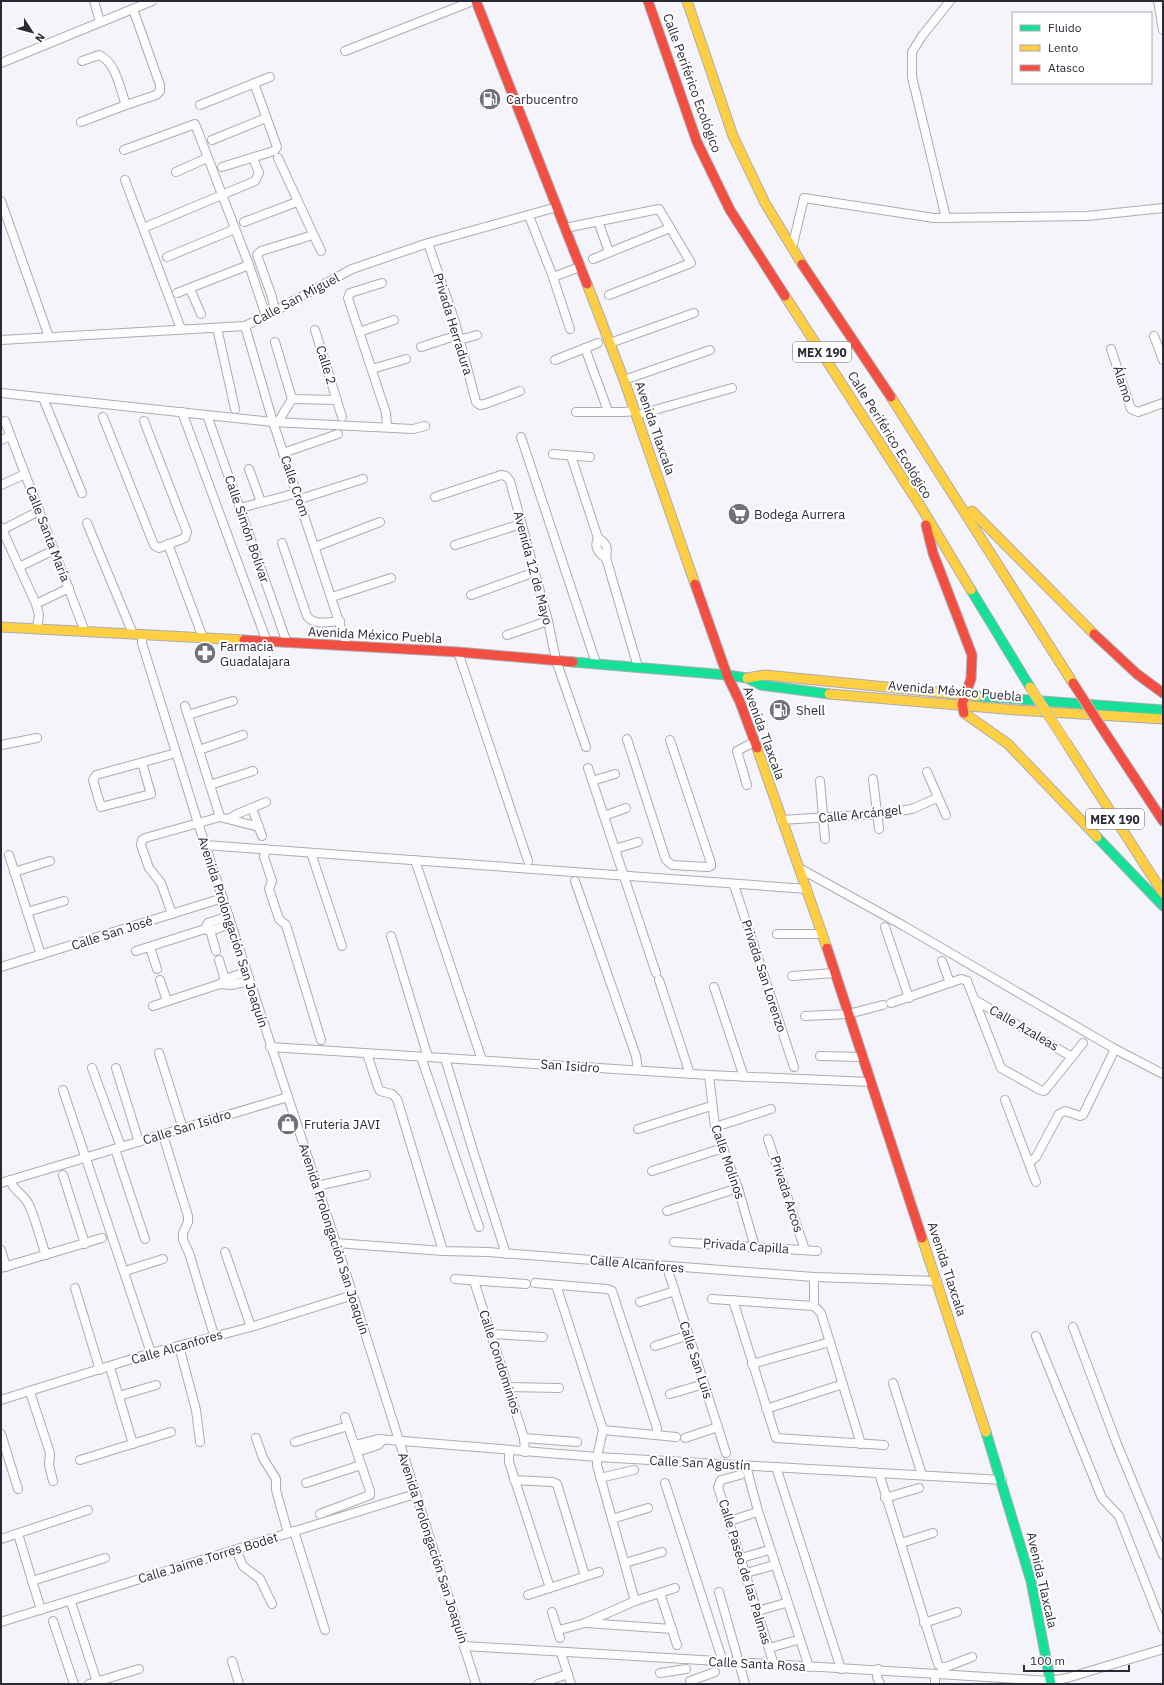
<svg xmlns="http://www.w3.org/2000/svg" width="1164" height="1685" viewBox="0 0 1164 1685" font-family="'IBM Plex Sans',sans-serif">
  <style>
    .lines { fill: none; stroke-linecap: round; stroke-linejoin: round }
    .street-casing { stroke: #abacb4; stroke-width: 10 }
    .fast-casing { stroke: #abacb4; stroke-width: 11 }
    .slow-casing { stroke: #abacb4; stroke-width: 11 }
    .jam-casing { stroke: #abacb4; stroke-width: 11 }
    .street { stroke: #fdfdfe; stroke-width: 8 }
    .fast { stroke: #16e098; stroke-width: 9 }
    .slow { stroke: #ffcf43; stroke-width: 9 }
    .jam { stroke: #f24e42; stroke-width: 9 }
    .slow-bridge-casing { stroke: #c0c0cc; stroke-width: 11; stroke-linecap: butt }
    .jam-bridge-casing { stroke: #c0c0cc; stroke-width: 11; stroke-linecap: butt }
    .slow-bridge { stroke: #ffcf43; stroke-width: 9 }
    .jam-bridge { stroke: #f24e42; stroke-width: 9 }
    .labels { text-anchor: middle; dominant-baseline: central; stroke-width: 4; stroke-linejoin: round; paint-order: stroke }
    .shield { fill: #fff; stroke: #696a72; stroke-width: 1 }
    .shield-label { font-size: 12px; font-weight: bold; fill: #292a35 }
    .street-label { font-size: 13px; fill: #292a35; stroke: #fff }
    .poi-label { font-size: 13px; fill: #292a35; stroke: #fff; text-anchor: start }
  </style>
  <rect width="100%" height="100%" fill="#f4f4fa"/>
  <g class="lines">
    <g class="street-casing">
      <g id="street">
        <path d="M94,1L100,22"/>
        <path d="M1158,1L1163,30"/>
        <path d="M345,51L473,1"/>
        <path d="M82,61L99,55C116,62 120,89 126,105L156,95L160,91V85L133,9"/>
        <path d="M1,63L152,1"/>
        <path d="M200,105L270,77"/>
        <path d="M81,122L126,105"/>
        <path d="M212,140L266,118"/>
        <path d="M124,150L195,124L249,265L266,316"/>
        <path d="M278,158L321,251"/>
        <path d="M222,167L274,151L277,147L254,83"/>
        <path d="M176,172L207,158"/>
        <path d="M125,180L181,329"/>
        <path d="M1,201L49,337"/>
        <path d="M529,216L553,277L570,329"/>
        <path d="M946,218L912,77V52L922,36L950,1"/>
        <path d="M598,221L609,252"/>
        <path d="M244,222L297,202"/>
        <path d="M148,226L255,181L259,173L253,158"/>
        <path d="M565,228L659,209L691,263L609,295"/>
        <path d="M428,243L455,322L476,402L480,405L485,404L520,391"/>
        <path d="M792,248L804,198L934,218L1087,216L1163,208"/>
        <path d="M167,257L235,229"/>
        <path d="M593,259L670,228"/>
        <path d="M553,277L580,267"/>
        <path d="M382,283L350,293L348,298L386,413L387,427"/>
        <path d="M190,289L201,314"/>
        <path d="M177,293L249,265"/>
        <path d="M275,311L272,297L257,255L261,251L313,235"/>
        <path d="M245,326L273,422L347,646"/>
        <path d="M217,328L235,409"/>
        <path d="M315,330L342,417"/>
        <path d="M359,332L394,320"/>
        <path d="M1154,336L1163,360"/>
        <path d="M1,340L245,326L275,311L352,269L428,243L557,207"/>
        <path d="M459,340L477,335"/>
        <path d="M275,342L292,399L278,422"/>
        <path d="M610,343L694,313"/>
        <path d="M421,347L458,335"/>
        <path d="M585,348L608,411"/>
        <path d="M1111,349L1131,409L1138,412L1163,403"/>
        <path d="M555,360L598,343"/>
        <path d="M372,369L406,359"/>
        <path d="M624,380L710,350"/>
        <path d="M1,393L273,422L413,429L425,426"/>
        <path d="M43,398L82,493"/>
        <path d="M292,399L337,400"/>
        <path d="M182,412L267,642"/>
        <path d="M576,412H624L635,411"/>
        <path d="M207,415L287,643"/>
        <path d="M637,415L732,388"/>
        <path d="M103,417L154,545L159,548L185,538L187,532L144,421"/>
        <path d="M5,421L85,632"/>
        <path d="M521,437L596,663"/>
        <path d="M1,440L10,436"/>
        <path d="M283,453L338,434"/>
        <path d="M553,454L590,457"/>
        <path d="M571,456L598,538C607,543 608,549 606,558L638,667"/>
        <path d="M249,469L261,502"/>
        <path d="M1,485L25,474"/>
        <path d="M435,497L501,475L506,476L510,481L548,621L556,660L586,747"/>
        <path d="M300,499L363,479"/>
        <path d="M240,508L297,493"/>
        <path d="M87,523L133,634"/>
        <path d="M1,527L36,604L39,615L37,629"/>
        <path d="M2,530L39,511"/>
        <path d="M598,538C594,547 598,553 606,558"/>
        <path d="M282,543L307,616C314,626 329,622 340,621"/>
        <path d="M168,544L203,638"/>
        <path d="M455,545L521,524"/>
        <path d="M315,547L380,522"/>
        <path d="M19,567L54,550"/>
        <path d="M471,595L535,572"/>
        <path d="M332,597L391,578"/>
        <path d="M36,604L69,588"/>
        <path d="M142,635V643L198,823L353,1295L476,1684"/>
        <path d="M507,635L548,621"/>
        <path d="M458,652L528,861"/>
        <path d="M185,706L220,817"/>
        <path d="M188,715L233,701"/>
        <path d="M627,739L666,860L672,865L708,867L711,866V863L670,740"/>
        <path d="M1,745L37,738"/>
        <path d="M199,750L243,735"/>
        <path d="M142,763L151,794L101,807L93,780L96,775L176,753"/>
        <path d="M588,768L656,973"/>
        <path d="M927,772L946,815"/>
        <path d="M873,779L879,829"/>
        <path d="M592,781L615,774"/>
        <path d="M820,781L825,839"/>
        <path d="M210,785L253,771"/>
        <path d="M747,785L737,751L754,742"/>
        <path d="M252,808L262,836"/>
        <path d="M604,816L626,808"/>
        <path d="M229,819L237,814L266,802"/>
        <path d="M781,820L878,814L912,809L937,798"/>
        <path d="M205,845L807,889"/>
        <path d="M266,849L264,857L272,881L269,889L279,919L286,925L321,1040"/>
        <path d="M615,849L638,842"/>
        <path d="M313,853L312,856L342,946"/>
        <path d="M9,855L41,955"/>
        <path d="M415,860L482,1060"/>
        <path d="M799,868L904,926L1115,1049L1163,1074"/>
        <path d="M14,872L50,861"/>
        <path d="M575,881L636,1056L638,1070"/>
        <path d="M734,885L794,1067"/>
        <path d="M27,912L64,901"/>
        <path d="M172,914L161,883L149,868L141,845L142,840L145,838L220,817L259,827"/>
        <path d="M208,923L216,951"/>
        <path d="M206,927L208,923L229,916"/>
        <path d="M885,927L909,998"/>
        <path d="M777,934H820"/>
        <path d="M391,936L428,1057"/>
        <path d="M150,947L157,969"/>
        <path d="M136,951L205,929L210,931L231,924"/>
        <path d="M219,960L226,983"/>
        <path d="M942,961L950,983"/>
        <path d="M1,967L223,898"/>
        <path d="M792,976L834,973"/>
        <path d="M160,980L167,1001"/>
        <path d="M659,980L690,1074"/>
        <path d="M967,981L1001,1068L1040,1090L1044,1091L1047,1088L1083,1043"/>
        <path d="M220,984L225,979L246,972"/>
        <path d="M714,987L744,1077"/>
        <path d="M975,1000L1072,1057"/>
        <path d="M891,1003L961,979L967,981"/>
        <path d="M153,1006L220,984L231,985L249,981"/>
        <path d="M805,1016L848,1014L883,1005"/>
        <path d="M270,1047L709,1075L870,1082"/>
        <path d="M159,1053L183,1129"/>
        <path d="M367,1054L378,1087L380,1091L392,1094L397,1099L443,1251"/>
        <path d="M820,1056L861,1057"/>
        <path d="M421,1057L479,1227"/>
        <path d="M445,1058L474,1154"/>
        <path d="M92,1068L121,1147"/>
        <path d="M116,1068L139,1142"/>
        <path d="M709,1075L715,1127L738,1188L755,1247"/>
        <path d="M63,1090L151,1353"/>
        <path d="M1005,1100L1036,1182"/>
        <path d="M715,1127L771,1109"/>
        <path d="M638,1129L711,1106"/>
        <path d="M163,1135L188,1216V1222L183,1233V1240L189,1253L214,1335"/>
        <path d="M768,1139L805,1250"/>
        <path d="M115,1149L145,1239"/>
        <path d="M475,1157L506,1254"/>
        <path d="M1029,1163L1036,1157L1059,1114L1065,1111L1080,1116L1083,1115L1115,1049"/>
        <path d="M652,1171L723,1148"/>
        <path d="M63,1175L85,1244"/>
        <path d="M10,1180C14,1192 24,1194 29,1205C36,1220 40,1239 46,1255"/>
        <path d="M1,1183L288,1097"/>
        <path d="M317,1186L366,1175"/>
        <path d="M667,1211L738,1188"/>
        <path d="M674,1242L817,1251"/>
        <path d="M336,1243L443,1251L488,1252L814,1277L937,1281"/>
        <path d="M1,1250L6,1267"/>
        <path d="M225,1252L251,1327"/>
        <path d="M667,1267L726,1453"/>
        <path d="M1,1268L102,1238"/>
        <path d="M125,1271L163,1259"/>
        <path d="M814,1277V1306L821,1313L861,1444"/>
        <path d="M455,1279L526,1284"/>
        <path d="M474,1281L524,1438L525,1452"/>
        <path d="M535,1283L607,1289L612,1291L657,1428V1435"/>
        <path d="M556,1285L603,1430L597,1457V1465L635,1601"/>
        <path d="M75,1288L100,1370"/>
        <path d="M712,1299L814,1306"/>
        <path d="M733,1300L776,1438L884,1445"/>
        <path d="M640,1302L675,1291"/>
        <path d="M1073,1327L1117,1444L1163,1555"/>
        <path d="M491,1334L543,1337"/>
        <path d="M1036,1336L1102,1498L1119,1516L1163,1628"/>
        <path d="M179,1346L196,1410L200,1442"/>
        <path d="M655,1346L689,1335"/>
        <path d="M752,1364L830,1342"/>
        <path d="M110,1367L133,1444"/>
        <path d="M893,1383L922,1475"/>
        <path d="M508,1387L559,1388"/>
        <path d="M30,1392L50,1453L49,1465L53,1481"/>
        <path d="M670,1394L704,1384"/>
        <path d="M119,1396L156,1385"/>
        <path d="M1,1400L151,1353L251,1327L353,1295"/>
        <path d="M766,1409L843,1384"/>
        <path d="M603,1430L676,1437"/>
        <path d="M1,1434L18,1489"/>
        <path d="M256,1438L263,1458L276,1479V1490L288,1533"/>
        <path d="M524,1438L577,1442"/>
        <path d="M685,1438L718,1427"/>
        <path d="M295,1442L348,1426"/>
        <path d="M355,1445L378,1439L597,1457L1002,1480"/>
        <path d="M509,1451V1462L550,1588"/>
        <path d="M357,1452L378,1445L383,1440"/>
        <path d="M80,1460L171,1432"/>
        <path d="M746,1466L758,1511L809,1667"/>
        <path d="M776,1467L841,1669"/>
        <path d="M879,1473L938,1664L941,1667H946L972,1657"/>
        <path d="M740,1475L721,1480L718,1487L774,1665"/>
        <path d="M600,1478L634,1470"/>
        <path d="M514,1480L552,1482L557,1484L585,1576"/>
        <path d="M306,1483L361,1465"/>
        <path d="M665,1483L723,1662"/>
        <path d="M885,1498L919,1488"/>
        <path d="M320,1514L370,1495V1491L345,1417"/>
        <path d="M612,1519L648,1508"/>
        <path d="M730,1521L754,1513"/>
        <path d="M294,1531L325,1630"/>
        <path d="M18,1534L41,1610"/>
        <path d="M1,1539L88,1510"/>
        <path d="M901,1543L933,1533"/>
        <path d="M236,1550L243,1566L260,1579L272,1604"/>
        <path d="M741,1558L766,1551"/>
        <path d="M625,1563L662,1552"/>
        <path d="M746,1573L771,1566"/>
        <path d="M32,1581L105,1558"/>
        <path d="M719,1592L745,1684"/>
        <path d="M660,1593L677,1645"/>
        <path d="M528,1595L599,1572"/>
        <path d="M71,1602L97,1682"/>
        <path d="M758,1611L782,1604"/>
        <path d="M552,1612L560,1638"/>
        <path d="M53,1621L74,1684"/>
        <path d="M1,1622L415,1494"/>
        <path d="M586,1623L672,1629"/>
        <path d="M924,1623L957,1612"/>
        <path d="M559,1630L585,1623L635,1601L675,1588"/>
        <path d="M464,1646C660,1659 855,1668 1050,1681L1067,1678L1163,1649"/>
        <path d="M769,1648L794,1641"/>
        <path d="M561,1653L571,1684"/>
        <path d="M232,1661L239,1684"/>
        <path d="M878,1669L877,1677L880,1684"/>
        <path d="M660,1673L686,1669"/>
        <path d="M935,1674V1684"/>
        <path d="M690,1681L715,1672"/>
        <path d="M89,1684L139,1669"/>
        <path d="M538,1684L568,1674"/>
      </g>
    </g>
    <g class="fast-casing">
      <g id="fast">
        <path d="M971,590L1030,687"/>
        <path d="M573,662L727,675L747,678L761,685L829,694"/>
        <path d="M977,696L1163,710"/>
        <path d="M1097,837L1163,906"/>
        <path d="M986,1432L1031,1581L1051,1684"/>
      </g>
    </g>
    <g class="slow-casing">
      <g id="slow">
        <path d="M687,1L733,136L765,203L802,264"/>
        <path d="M587,284L624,380L695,584"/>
        <path d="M785,296L921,507L971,590"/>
        <path d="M891,397L1073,683"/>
        <path d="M972,511L1094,634"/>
        <path d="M1,627L244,640"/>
        <path d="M747,678L765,675L977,696"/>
        <path d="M829,694L1016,710L1163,719"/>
        <path d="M964,713L1008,744L1097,837"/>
        <path d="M1067,744L1163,893"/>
        <path d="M757,748L827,948"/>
        <path d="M922,1238L986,1432"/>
      </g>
    </g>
    <g class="jam-casing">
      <g id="jam">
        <path d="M476,1L587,284"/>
        <path d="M648,1L697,142L730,210L785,296"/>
        <path d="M802,264L891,397"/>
        <path d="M926,525L933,553L972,655L971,679L962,704L964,713"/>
        <path d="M695,584L727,675L740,702L757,748"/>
        <path d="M1094,634L1137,674L1163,693"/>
        <path d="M244,640L458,652L573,662"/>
        <path d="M1100,725L1163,821"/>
        <path d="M827,948L922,1238"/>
      </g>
    </g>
    <use href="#street" class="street"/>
    <use href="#fast" class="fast"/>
    <use href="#slow" class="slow"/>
    <use href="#jam" class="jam"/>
    <g class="slow-bridge-casing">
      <path id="slow-bridge" d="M1030,687L1067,744"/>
    </g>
    <g class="jam-bridge-casing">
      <path id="jam-bridge" d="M1073,683L1100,725"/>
    </g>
    <use href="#slow-bridge" class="slow-bridge"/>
    <use href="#jam-bridge" class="jam-bridge"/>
  </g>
  <defs>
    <g id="fuel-disc" transform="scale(1.15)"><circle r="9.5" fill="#70717a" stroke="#fff"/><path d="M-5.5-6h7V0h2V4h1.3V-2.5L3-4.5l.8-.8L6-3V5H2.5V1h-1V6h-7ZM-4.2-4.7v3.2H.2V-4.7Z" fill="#fff"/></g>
    <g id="supermarket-disc" transform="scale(1.15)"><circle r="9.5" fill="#70717a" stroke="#fff"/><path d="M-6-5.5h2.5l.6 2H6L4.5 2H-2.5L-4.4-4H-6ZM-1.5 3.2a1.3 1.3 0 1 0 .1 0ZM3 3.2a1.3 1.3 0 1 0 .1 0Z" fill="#fff"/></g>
    <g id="pharmacy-disc" transform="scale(1.15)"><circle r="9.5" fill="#70717a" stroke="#fff"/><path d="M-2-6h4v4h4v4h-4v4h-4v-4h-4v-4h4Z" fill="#fff"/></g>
    <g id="shop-disc" transform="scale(1.15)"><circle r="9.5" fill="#70717a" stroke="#fff"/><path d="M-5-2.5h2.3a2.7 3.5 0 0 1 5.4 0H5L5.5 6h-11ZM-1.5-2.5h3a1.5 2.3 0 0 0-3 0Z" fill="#fff"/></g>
  </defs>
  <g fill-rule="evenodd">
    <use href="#fuel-disc" x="490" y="99"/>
    <use href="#supermarket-disc" x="739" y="514"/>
    <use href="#pharmacy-disc" x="205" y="653"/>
    <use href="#fuel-disc" x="780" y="710"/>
    <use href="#shop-disc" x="288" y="1124"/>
  </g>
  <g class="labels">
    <g class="shield">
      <rect x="793" y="342" width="58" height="20" rx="3"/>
      <rect x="1086" y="809" width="58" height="20" rx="3"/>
    </g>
    <g class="shield-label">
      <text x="822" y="352">MEX 190</text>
      <text x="1115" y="819">MEX 190</text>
    </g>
    <g class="street-label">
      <text transform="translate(692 83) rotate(70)">Calle Periférico Ecológico</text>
      <text transform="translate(296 299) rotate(-28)">Calle San Miguel</text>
      <text transform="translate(453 324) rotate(73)">Privada Herradura</text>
      <text transform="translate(326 365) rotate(73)">Calle 2</text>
      <text transform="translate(1123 384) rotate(72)">Álamo</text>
      <text transform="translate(655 428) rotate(71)">Avenida Tlaxcala</text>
      <text transform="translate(890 435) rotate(58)">Calle Periférico Ecológico</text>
      <text transform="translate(295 486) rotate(71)">Calle Crom</text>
      <text transform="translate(247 529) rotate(71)">Calle Simón Bolívar</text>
      <text transform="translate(48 534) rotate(69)">Calle Santa María</text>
      <text transform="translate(533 568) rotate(75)">Avenida 12 de Mayo</text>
      <text transform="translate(375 635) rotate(3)">Avenida México Puebla</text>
      <text transform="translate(955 691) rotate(5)">Avenida México Puebla</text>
      <text transform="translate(764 733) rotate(70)">Avenida Tlaxcala</text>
      <text transform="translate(860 814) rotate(-6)">Calle Arcángel</text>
      <text transform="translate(233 932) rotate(72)">Avenida Prolongación San Joaquín</text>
      <text transform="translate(112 933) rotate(-18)">Calle San José</text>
      <text transform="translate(764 976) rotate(72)">Privada San Lorenzo</text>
      <text transform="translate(1024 1028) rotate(30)">Calle Azaleas</text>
      <text transform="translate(570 1066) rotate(4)">San Isidro</text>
      <text transform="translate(187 1127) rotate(-17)">Calle San Isidro</text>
      <text transform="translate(728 1162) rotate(71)">Calle Molinos</text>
      <text transform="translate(787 1194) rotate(72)">Privada Arcos</text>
      <text transform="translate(334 1239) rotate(72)">Avenida Prolongación San Joaquín</text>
      <text transform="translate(746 1246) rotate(4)">Privada Capilla</text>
      <text transform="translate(637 1264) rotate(5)">Calle Alcanfores</text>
      <text transform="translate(947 1269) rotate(72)">Avenida Tlaxcala</text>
      <text transform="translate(177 1347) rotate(-16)">Calle Alcanfores</text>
      <text transform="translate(696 1360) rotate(72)">Calle San Luis</text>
      <text transform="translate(500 1362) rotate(72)">Calle Condominios</text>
      <text transform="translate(700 1463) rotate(3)">Calle San Agustín</text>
      <text transform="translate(433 1548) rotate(72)">Avenida Prolongación San Joaquín</text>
      <text transform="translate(208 1558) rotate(-17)">Calle Jaime Torres Bodet</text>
      <text transform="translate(745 1572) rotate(73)">Calle Paseo de las Palmas</text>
      <text transform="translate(1042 1580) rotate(77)">Avenida Tlaxcala</text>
      <text transform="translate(757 1664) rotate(3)">Calle Santa Rosa</text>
    </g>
    <g class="poi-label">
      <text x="506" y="99">Carbucentro</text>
      <text x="754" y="514">Bodega Aurrera</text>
      <text x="220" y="646">Farmacia<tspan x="220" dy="15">Guadalajara</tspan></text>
      <text x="796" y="710">Shell</text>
      <text x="304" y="1124">Fruteria JAVI</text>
    </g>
  </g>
  <rect width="1164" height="1685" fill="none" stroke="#292a35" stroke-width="4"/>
  <rect x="1012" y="12" width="140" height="72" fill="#ffffff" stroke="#a9aaae"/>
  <rect x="1020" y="25" width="20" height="6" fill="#16e098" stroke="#a9aaae"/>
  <text x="1048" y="32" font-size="12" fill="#292a35">Fluido</text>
  <rect x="1020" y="45" width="20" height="6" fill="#ffcf43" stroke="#a9aaae"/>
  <text x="1048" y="52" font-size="12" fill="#292a35">Lento</text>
  <rect x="1020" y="65" width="20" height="6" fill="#f24e42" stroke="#a9aaae"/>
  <text x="1048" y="72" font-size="12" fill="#292a35">Atasco</text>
  <g transform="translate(32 32) rotate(126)" stroke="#ffffff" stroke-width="3" paint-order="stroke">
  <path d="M0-3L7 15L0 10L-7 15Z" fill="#292a35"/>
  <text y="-6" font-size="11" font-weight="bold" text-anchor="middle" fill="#292a35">N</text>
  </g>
  <path d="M1024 1665v6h105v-6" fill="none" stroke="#292a35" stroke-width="2"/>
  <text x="1030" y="1665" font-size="12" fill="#292a35" stroke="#ffffff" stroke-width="3" paint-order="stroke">100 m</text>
</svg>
